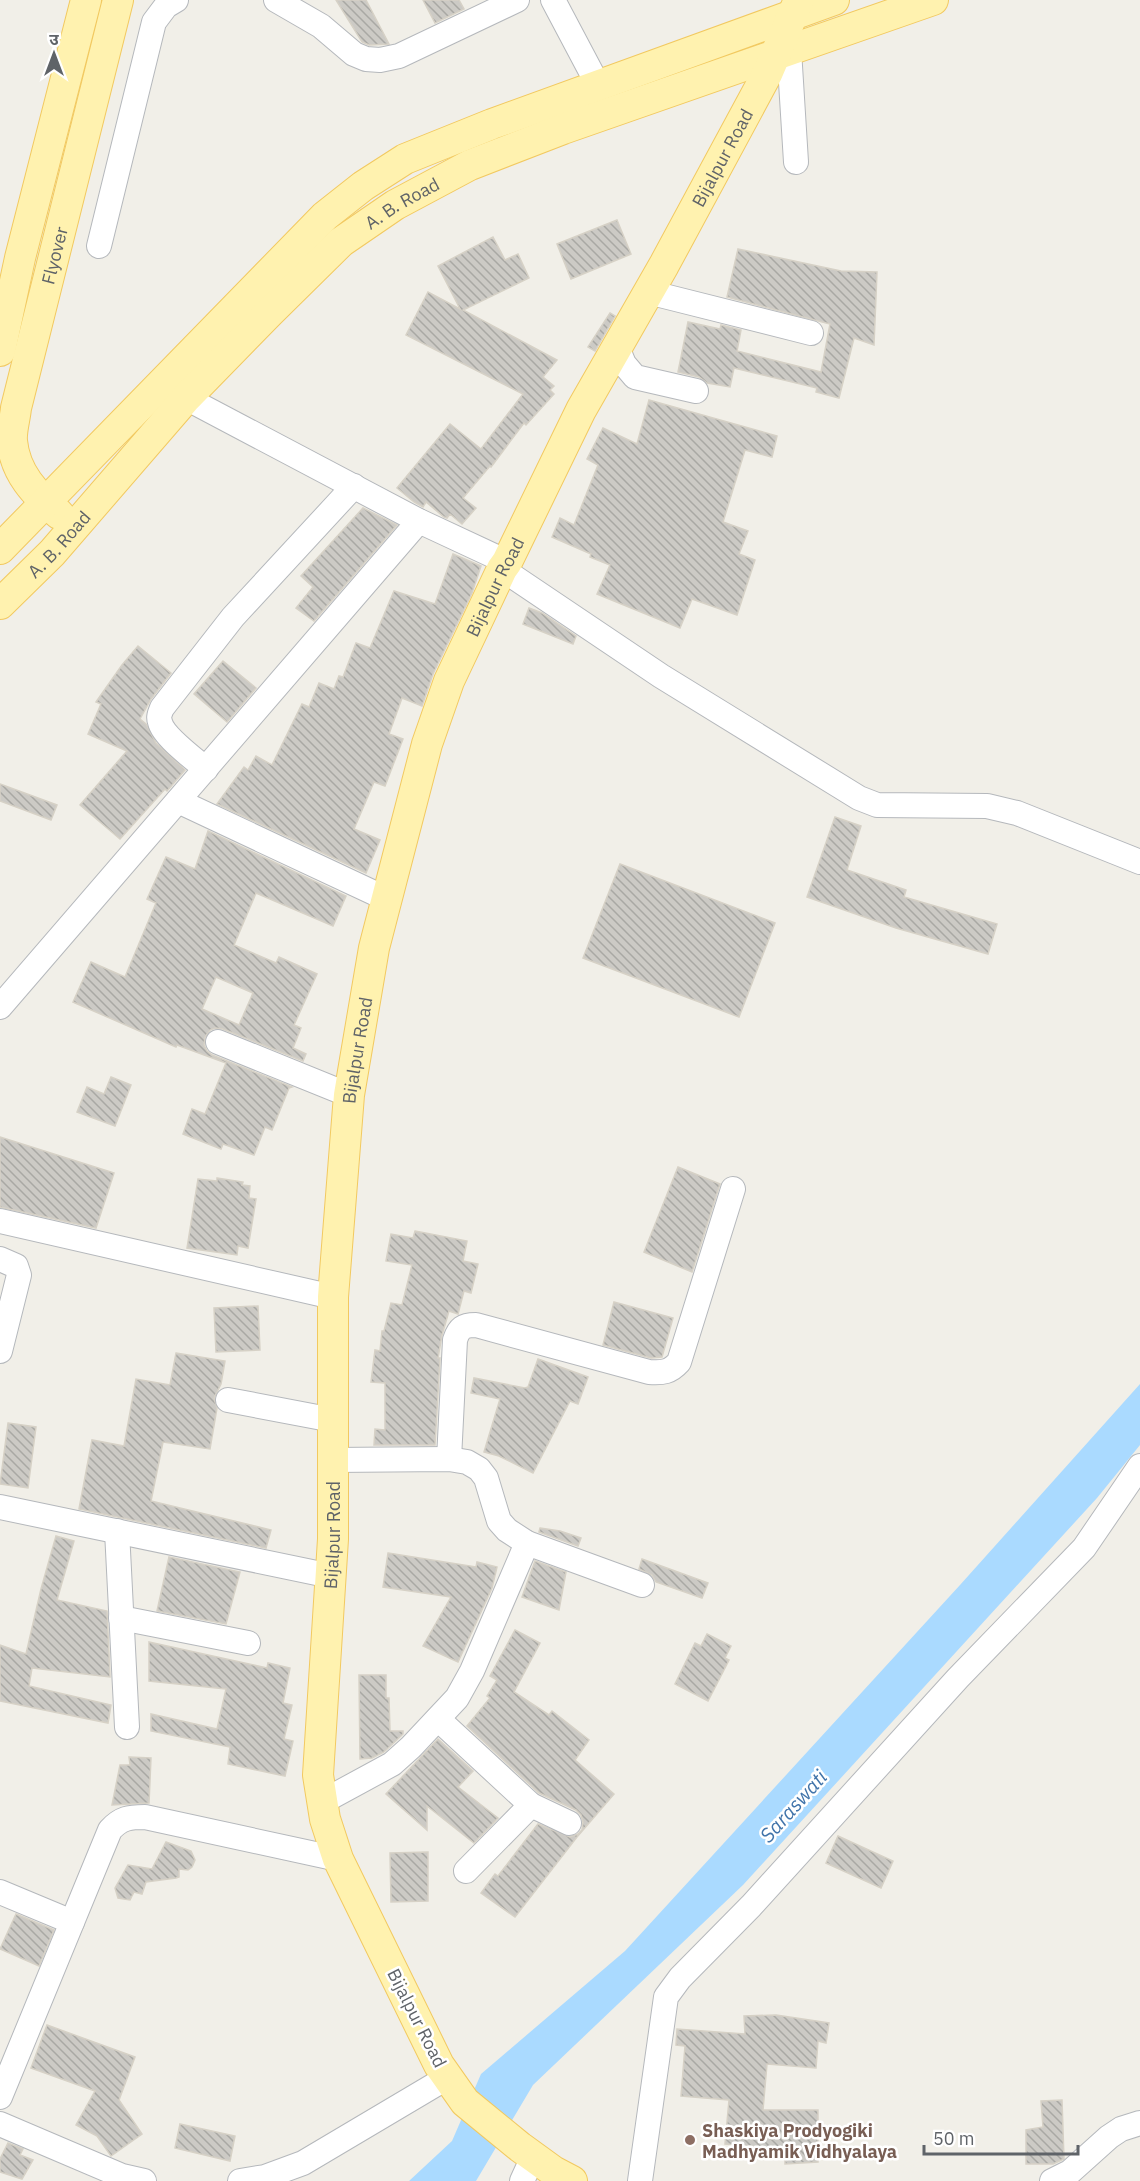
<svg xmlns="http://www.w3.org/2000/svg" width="1140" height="2181" viewBox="0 0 1140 2181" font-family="'IBM Plex Sans','Noto Sans Devanagari',sans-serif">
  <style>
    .water { fill: #aadaff }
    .building { fill: url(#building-back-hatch); stroke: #d6d1c6; stroke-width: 1.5; fill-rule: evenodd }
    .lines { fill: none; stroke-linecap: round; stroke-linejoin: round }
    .minor-casing { stroke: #b5b8bc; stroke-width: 26 }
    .major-casing { stroke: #f2c960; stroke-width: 32 }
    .minor { stroke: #fff; stroke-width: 24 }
    .major { stroke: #fff2af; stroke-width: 30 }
    .education-dot { fill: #8d6e63; stroke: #fff; stroke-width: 2 }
    .labels { text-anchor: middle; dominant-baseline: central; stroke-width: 5; stroke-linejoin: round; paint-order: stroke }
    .street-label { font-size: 18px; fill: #5f6368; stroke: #fff }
    .education-label { font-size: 18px; font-weight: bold; fill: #785e54; stroke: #fff; text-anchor: start }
    .water-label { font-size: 20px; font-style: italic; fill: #4174aa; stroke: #fff }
  </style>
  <defs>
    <pattern id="building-back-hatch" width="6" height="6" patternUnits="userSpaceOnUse" patternTransform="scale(1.5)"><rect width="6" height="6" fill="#cccac5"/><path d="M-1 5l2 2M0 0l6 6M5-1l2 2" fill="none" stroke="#a9a8a4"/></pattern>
  </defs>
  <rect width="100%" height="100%" fill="#f1efe8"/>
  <path class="water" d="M1140,1384V1445L1097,1498L743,1885L533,2085L476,2181H409L452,2141L481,2074L625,1951L960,1585Z"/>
  <g class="building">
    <path d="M336,0H366L389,44L369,45L362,42Z"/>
    <path d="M423,0H459L464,9L435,23Z"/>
    <path d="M617,220L631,254L571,279L557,244Z"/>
    <path d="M493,237L505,260L518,254L529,278L463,310L557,360L543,377L554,386L550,390L554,394L526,425L524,423L491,467L490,466L463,498L476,508L462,524L450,514L447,518L444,517L426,502L423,507L414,502L397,488L450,424L481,449L523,394L406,335L428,292L460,309L438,266Z"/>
    <path d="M738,249L841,271L877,272L874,345L854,338L839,398L816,392L817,388L734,368L730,387L707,383L699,377L678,372L688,322L720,329L721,325L741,330L737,351L821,372L830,324L727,297Z"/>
    <path d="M610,313L615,316L595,351L588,347Z"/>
    <path d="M649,400L777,436L772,457L745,450L723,522L748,531L739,554L755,560L737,615L692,599L680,628L597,594L610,565L590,557L591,554L552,537L560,518L574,525L598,465L587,459L603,428L637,444Z"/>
    <path d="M363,508L397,525L314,621L296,608L313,587L301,576Z"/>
    <path d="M453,554L481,566L472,593L433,674L422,706L402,698L389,734L403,739L385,786L374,782L354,829L380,840L366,873L217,804L244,767L248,770L256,756L272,765L302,704L309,707L319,683L334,689L339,676L343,677L356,643L370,648L394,591L435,604Z"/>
    <path d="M529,608L542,613L576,636L573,644L523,624Z"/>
    <path d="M138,646L171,673L151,699L140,719L146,724L156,743L185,770L167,791L165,789L120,839L80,805L127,751L88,734L101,704L96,702L122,665Z"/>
    <path d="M223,661L256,688L227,722L194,694Z"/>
    <path d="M0,784L57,805L51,820L0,801Z"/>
    <path d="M835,817L861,826L847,870L906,890L904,897L997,924L988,954L896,928L807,897Z"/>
    <path d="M208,831L346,896L333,926L256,893L234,945L276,963L279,957L317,974L294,1025L301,1028L293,1048L306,1054L303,1061L223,1029L215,1028L210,1030L205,1037L204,1045L207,1051L212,1055L292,1087L289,1088L272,1130L265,1127L254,1155L223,1144L221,1149L183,1134L192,1109L205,1114L226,1063L177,1045L176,1047L73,1002L91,962L125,977L156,903L147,899L166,857L195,869ZM216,977L253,993L239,1025L202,1009Z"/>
    <path d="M620,864L775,923L739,1017L583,958Z"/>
    <path d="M111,1077L131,1085L115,1126L77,1112L87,1087L104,1094Z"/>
    <path d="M0,1137L114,1173L96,1228L0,1207Z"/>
    <path d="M678,1167L720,1184L692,1272L644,1252Z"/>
    <path d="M217,1178L243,1182L242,1185L250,1186L249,1198L256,1199L248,1248L238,1246L237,1255L187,1248L198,1179L217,1181Z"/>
    <path d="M415,1231L467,1241L463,1261L478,1264L471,1293L464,1291L458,1314L449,1311L442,1335L438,1358H440L435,1445H374L375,1429L385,1430V1383L371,1382L375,1350L380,1351L382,1331H384L391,1303L402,1305L412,1265L386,1261L391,1234L413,1238Z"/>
    <path d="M614,1302L673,1318L662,1357L651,1358L603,1345Z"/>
    <path d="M258,1306L260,1350L216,1352L214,1308Z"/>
    <path d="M176,1353L225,1361L221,1384L214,1398L217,1408L210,1449L163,1442L151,1501L271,1530L266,1548L79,1509L92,1440L124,1446L136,1379L170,1385Z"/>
    <path d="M538,1359L588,1377L578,1404L570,1401L533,1473L499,1456L484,1452L500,1399L471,1393L474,1378L525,1388L528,1387Z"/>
    <path d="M8,1423L36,1427L28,1488L0,1484Z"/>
    <path d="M540,1528L560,1531L581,1538L578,1546L539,1532Z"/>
    <path d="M56,1536L74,1541L57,1600L107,1611L110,1677L32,1668L29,1686L111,1705L108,1723L0,1701V1645L26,1654L41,1589Z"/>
    <path d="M388,1553L476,1567L477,1562L497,1567L492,1588L458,1662L423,1646L451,1597L383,1587Z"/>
    <path d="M169,1557L240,1572L226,1624L157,1611Z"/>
    <path d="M642,1559L708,1583L702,1598L656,1582L652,1575L639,1569Z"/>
    <path d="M535,1561L566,1572L559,1610L522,1597Z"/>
    <path d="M515,1630L540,1643L514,1692L549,1715L552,1711L589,1740L575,1760L614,1794L577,1837L515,1917L481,1893L495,1874L498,1876L538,1824L570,1837L578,1834L582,1830L583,1822L581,1815L576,1810L539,1793L467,1726L490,1698L487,1696L497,1680L490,1676Z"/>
    <path d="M707,1634L731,1646L725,1658L729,1660L708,1701L675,1684L695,1643L701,1646Z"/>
    <path d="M149,1642L267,1668L268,1663L290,1668L283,1703L292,1705L284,1739L293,1741L285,1776L228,1764L230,1747L151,1731V1714L217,1729L226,1689L149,1681Z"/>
    <path d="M359,1675H386V1698H389L390,1731H403V1734L384,1752L372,1758L360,1759Z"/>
    <path d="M438,1739L473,1771L458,1787L498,1818L474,1843L427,1806V1830L386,1794Z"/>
    <path d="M129,1757L151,1758L149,1803L112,1805L120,1765H130Z"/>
    <path d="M838,1836L893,1861L881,1888L826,1863Z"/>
    <path d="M166,1842L191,1851L195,1860L192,1867L188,1870L179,1869V1877L176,1878L146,1882L142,1894L134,1892L130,1900L118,1898L115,1888L128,1865L152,1869Z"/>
    <path d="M428,1852V1901L391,1902L390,1853Z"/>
    <path d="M16,1914L54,1930L39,1966L0,1949Z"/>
    <path d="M776,2015L829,2023L826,2043L818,2041L816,2068L767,2064L763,2110H818V2162L785,2164V2149L725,2144L729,2100L681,2096L685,2046L676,2045L677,2029L745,2034L744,2016Z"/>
    <path d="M47,2025L135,2057L119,2100L142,2134L111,2156L97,2136L76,2125L95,2091L31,2068Z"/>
    <path d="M1062,2100L1064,2159L1053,2164H1026V2130L1043,2127L1041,2101Z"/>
    <path d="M180,2124L235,2136L230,2161L175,2148Z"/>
    <path d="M8,2143L23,2149L20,2155L33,2160L22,2179L0,2172V2159Z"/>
  </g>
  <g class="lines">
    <g class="minor-casing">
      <g id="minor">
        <path d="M276,0L321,26L354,54L366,59L380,60L399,56L517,0"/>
        <path d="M553,0L598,85"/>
        <path d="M789,50L796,162"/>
        <path d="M99,246L154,22L166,6L176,0"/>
        <path d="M648,292L811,333"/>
        <path d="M617,347L624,364L635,377L696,391"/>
        <path d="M186,398L419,521L507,562"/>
        <path d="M502,569L661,676L859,798L877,805L987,806L1017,813L1140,862"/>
        <path d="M206,769C194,759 163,736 160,722C158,717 160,713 162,708L233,617L354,486"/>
        <path d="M178,801L387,899"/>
        <path d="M0,1007L419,521"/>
        <path d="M218,1042L349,1095"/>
        <path d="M0,1221L333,1297"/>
        <path d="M0,1259L16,1266L19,1275L0,1351"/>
        <path d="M228,1400L333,1420"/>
        <path d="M449,1459L455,1340C459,1328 463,1325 476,1325L649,1372C663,1373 670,1372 679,1362L733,1189"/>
        <path d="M333,1460L449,1459L467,1462L479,1469L486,1478L499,1521L507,1530L527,1543L642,1585"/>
        <path d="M0,1507L331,1576"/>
        <path d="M117,1531L127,1727"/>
        <path d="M121,1618L248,1643"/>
        <path d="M438,1719L531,1805L569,1823"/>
        <path d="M322,1802L392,1764L411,1747L457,1698L472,1671L527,1543"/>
        <path d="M466,1871L531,1805"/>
        <path d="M0,1892L72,1922"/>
        <path d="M0,2097L110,1830C121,1818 129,1817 145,1817L338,1859"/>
        <path d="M0,2124L122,2176L144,2181"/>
        <path d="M240,2181L265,2177L303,2163L448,2077"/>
        <path d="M522,2181L533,2157"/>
        <path d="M640,2181L666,1997L680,1978L751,1906L958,1678L1084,1548L1140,1466"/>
        <path d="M1052,2181L1070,2172L1109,2137L1121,2129L1140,2123"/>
      </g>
    </g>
    <g class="major-casing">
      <g id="major">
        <path d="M0,351L20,258L86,0"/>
        <path id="s1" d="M59,514C35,494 15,473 12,441C11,431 15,419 16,408L118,0"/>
        <path d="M0,549L325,216L363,186L405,159L492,124L834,0"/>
        <path id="s2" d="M0,604L52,553L186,398L269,313L341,242L395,205L470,165L563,129L933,0"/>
        <path id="s3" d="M572,2181L553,2171L520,2147L465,2102L439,2065L338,1859L325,1819L318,1775L333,1539V1297L349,1095L374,948L427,744L449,681L502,569L507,562L581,410L664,265L767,74L799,0"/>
      </g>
    </g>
    <use href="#minor" class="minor"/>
    <use href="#major" class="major"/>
  </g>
  <circle class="education-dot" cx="690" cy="2140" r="6"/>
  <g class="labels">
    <g class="street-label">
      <text stroke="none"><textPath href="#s3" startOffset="2193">Bijalpur Road</textPath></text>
      <text stroke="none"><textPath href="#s2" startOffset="570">A. B. Road</textPath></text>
      <text stroke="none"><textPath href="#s1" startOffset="280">Flyover</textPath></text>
      <text stroke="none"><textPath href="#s2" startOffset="84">A. B. Road</textPath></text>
      <text stroke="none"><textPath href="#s3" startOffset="1707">Bijalpur Road</textPath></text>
      <text stroke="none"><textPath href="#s3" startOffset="1221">Bijalpur Road</textPath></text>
      <text stroke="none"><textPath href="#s3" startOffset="735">Bijalpur Road</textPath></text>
      <text transform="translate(417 2018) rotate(63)">Bijalpur Road</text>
    </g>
    <g class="education-label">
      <text x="702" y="2130">Shaskiya Prodyogiki<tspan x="702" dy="21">Madhyamik Vidhyalaya</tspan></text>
    </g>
    <g class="water-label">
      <text transform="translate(793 1806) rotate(-48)">Saraswati</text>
    </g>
  </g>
  <g transform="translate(54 54)" stroke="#ffffff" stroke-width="4.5" paint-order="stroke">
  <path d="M0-4.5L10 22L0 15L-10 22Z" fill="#5f6368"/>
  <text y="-9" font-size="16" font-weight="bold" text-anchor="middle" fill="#5f6368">उ</text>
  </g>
  <path d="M924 2145v9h154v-9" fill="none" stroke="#5f6368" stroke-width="3"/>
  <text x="933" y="2145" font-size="18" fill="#5f6368" stroke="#ffffff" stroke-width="4.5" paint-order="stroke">50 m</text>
</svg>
